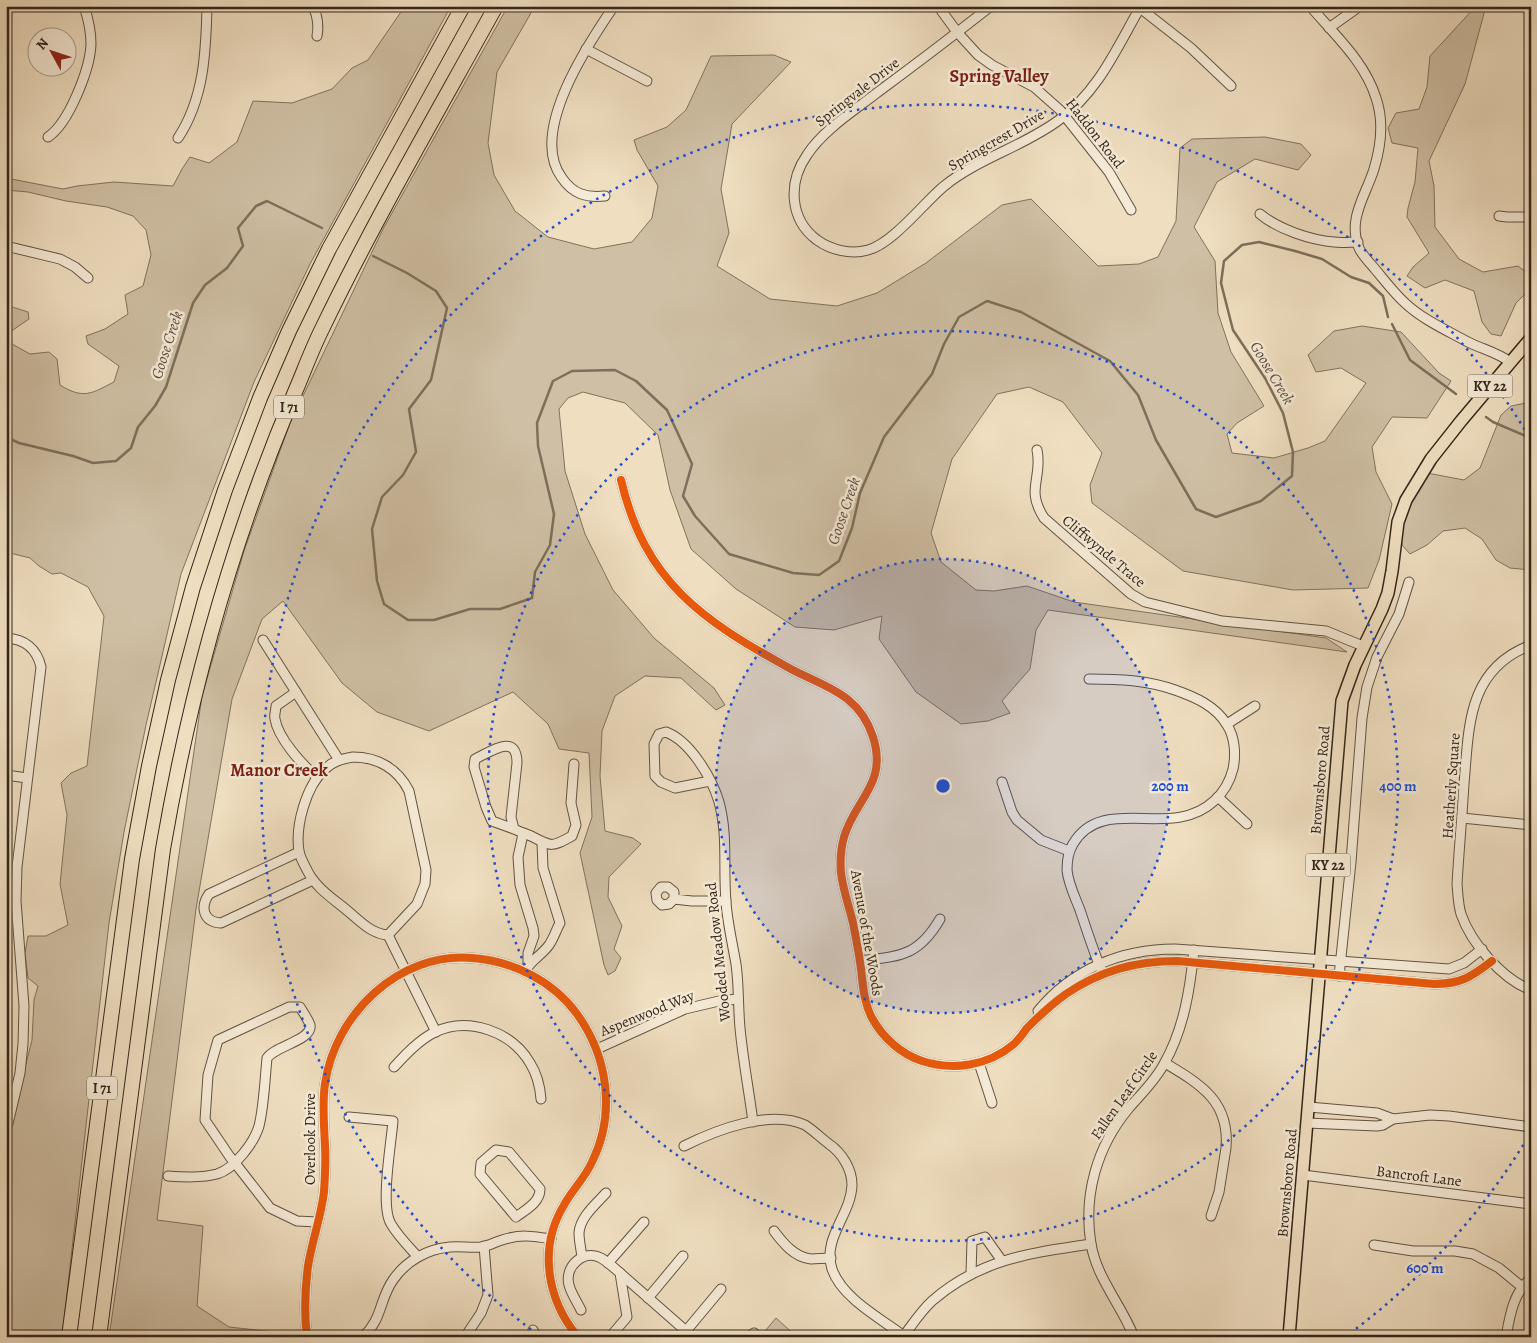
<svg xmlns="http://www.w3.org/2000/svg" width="1537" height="1343" viewBox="0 0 1537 1343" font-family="Alegreya,serif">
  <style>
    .green { fill: #cfbfa4; stroke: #81725e }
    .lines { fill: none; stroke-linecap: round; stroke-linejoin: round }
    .stream { stroke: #7d6f5b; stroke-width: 2.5 }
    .minor-casing { stroke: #625443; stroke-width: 11 }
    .major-casing { stroke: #332619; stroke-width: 14 }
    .highway-casing { stroke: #332619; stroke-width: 16 }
    .minor { stroke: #f5ead6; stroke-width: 9 }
    .major { stroke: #efdec0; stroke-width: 11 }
    .highway { stroke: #efdec0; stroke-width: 14 }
    .cycleway-casing { stroke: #f5ead6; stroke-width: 11 }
    .cycleway { stroke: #e8590c; stroke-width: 8 }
    .ring { fill: none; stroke: #1d4ed8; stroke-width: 2.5; stroke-dasharray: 2.5 5 }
    .labels { text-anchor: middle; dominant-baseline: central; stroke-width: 5; stroke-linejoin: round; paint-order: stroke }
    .shield { fill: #f5ead6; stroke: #6d6152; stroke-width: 1 }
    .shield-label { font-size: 14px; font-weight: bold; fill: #332619 }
    .street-label { font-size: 15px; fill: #332619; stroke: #f5ead6 }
    .water-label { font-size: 16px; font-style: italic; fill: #5e5040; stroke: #f5ead6 }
    .quarter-label { font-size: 18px; font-weight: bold; fill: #7a1f14; stroke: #f5ead6 }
    .centre { fill: #1d4ed8; stroke: #f5ead6; stroke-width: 2.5 }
    .ring-label { font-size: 15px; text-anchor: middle; font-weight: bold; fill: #1d4ed8; stroke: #f5ead6; stroke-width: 5; stroke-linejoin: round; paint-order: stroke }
  </style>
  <rect width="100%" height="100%" fill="#efdec0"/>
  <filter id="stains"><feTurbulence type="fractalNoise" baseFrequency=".004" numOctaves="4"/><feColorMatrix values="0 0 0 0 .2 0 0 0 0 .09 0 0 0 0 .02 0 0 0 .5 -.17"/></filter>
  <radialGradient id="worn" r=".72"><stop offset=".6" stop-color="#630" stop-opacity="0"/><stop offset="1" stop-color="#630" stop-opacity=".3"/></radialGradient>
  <g class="green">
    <path d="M405,6H451L310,264L254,382L181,574L146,725L124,832L109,923L62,1337H6V1143L32,1040L34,1000L38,986L28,978L25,953L28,936H46L68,925L60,884L67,815L61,783L71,773L87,766L104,616L88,587L61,573L52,574L39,566L30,558L6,552V305L28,312L29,319L10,332L12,344L30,354L49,352L57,359L60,385C84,400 92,393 114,382L119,366L88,344L86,336L105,329L128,314L125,295L143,286L151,255L146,230L133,216L107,207L66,201L28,192L6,190V178L63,189L77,186L114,182L173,186L182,169L190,157L209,163L237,142L253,101L292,103L332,89L352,68L368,60Z"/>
    <path d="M508,6H535L497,72L488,143L494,175L515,211L548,237L594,249L632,242L652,218L658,186L637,150L634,140L667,127L686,110L711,56L774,55L791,62L732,124L721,189L729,233L717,266L770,299L837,306L877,293L926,263L1002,205L1031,199L1098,266L1139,264L1158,257L1176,221L1180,148L1192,139L1265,137L1301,144L1311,155L1298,170L1255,159L1217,182L1194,227L1215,261L1218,313L1231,352L1264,406L1237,423L1227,434L1232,453L1274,458L1308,448L1325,441L1366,383L1341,368L1316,372L1308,355L1334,331L1362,326L1401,332L1439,373L1451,381L1427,418L1392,417L1372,447L1376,472L1392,504L1379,560L1368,588L1293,590L1183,571L1092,503L1090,485L1102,453L1063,402L1029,387L997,394L952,459L931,533L941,562L976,590L994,591L1027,586L1074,602L1326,638L1347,652L1048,610L1036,630L1030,669L1002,701L1010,713L988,721L961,724L916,692L879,639L882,616L834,630L795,627L736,589L691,549L670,490L658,435L625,403L583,392L568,398L559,409L565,471L585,534L613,590L654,638L714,688L725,705L716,710L681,678L645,676L615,696L602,731L600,776L605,831L633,838L641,844L609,877L608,897L622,926L614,949L621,958L615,971L608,975L604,965L580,853L592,817L589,753L559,749L548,724L513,692L429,731L377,712L342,683L283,601L262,619L232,699L196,909L157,1220L203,1226L197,1306L229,1327L293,1334V1337H109L202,696L244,551L290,423L383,229Z"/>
    <path d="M1476,6H1486L1465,84L1429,161L1434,186L1435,227L1459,259L1483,272L1518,266L1531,276V288L1516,303L1501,336L1491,334L1482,322L1474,291L1445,280L1425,288L1407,276L1413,267L1429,253L1407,217L1408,208L1415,182L1418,148L1392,143L1388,128L1396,113L1419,109L1427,87L1430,56Z"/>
    <path d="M1531,402V570L1510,568L1496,560L1482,539L1465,528L1443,531L1427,545L1410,554L1402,545L1401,524L1419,480L1427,473L1464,480L1480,468L1501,415L1511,406Z"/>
    <path d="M776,1318L797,1337H760Z"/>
  </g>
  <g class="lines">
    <g class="stream">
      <path d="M373,256L407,273L436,291L447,308L431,380L409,409L416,452L403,475L382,497L372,529L377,581L384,604L408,620H434L470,609H500L532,598L535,572L550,545L554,514L538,446L537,423L553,381L572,371L615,370L636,381L667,410L692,464L683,496L695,516L729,554L793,573L819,575L839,561L852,528L860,493L884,437L932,374L944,344L959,317L987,301L1021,312L1110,361L1138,395L1156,440L1196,509L1216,517L1261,501L1292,476L1293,452L1283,413L1265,378L1233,330L1221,283L1224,261L1242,245L1259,242L1295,251L1322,259L1351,277L1369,283L1383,296L1388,317"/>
      <path d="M1392,324L1410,360L1456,394"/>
      <path d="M1486,417L1493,422L1526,436L1531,432"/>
      <path d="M6,437L19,443L73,456L93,463L116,461L131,448L138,427L155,406L166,387L193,303L205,285L227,268L243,246L238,228L256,206L267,201L322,228"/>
    </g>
    <g class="minor-casing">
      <g id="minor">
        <path d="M313,6C317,15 319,26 317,36"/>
        <path d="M938,6L957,32L978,55L992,65L1034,87L1060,110L1109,172L1131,210"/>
        <path d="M991,6C954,35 916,64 878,92C855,110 823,130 807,155C788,182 789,219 817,240C831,250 851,255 868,250C892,244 923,204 943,187C978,158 1023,147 1059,120C1099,91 1117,47 1141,6"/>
        <path d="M1310,6C1334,34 1365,62 1376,98C1384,121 1381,146 1374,169C1366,195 1347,219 1359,248C1362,255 1370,263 1375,269C1385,281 1394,293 1405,303C1422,319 1446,330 1466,341C1481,349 1497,352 1510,362"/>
        <path d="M1140,8L1191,48L1231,86"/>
        <path d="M1329,28L1360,6"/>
        <path d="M586,49L647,81"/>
        <path d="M1531,71V89"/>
        <path d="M48,137C69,123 90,69 91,44C91,32 88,18 84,6"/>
        <path d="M178,138C204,99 206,52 207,6"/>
        <path d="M605,196C586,198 573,194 562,178C528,133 588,44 614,6"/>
        <path d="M1260,214C1278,229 1310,240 1334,242C1341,243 1350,242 1358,242"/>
        <path d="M1499,216L1507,217H1531"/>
        <path d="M6,246L60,259L75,267L88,278"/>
        <path d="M1037,450C1043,479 1025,488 1044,518L1131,594L1145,602L1222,621L1326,631L1363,646"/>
        <path d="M621,480C645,582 702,620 789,668C824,687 859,693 873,737C888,784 855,799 844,837C841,848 840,861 841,873C843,890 849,906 853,923C856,938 859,953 861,969C863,986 864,1003 872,1018C883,1038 901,1054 922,1061C953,1071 988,1066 1014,1044C1019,1039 1023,1034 1027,1028C1039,1016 1052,1004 1066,994C1100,971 1135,961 1177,961L1434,984C1461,984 1471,977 1492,961"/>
        <path d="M6,638C25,639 37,649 41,667L17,867L16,901L24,1006L23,1044L20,1073L6,1132"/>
        <path d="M263,640L339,760"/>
        <path d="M1531,645C1467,669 1469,727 1464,784C1462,817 1459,850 1457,884C1458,894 1458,904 1461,914C1471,943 1502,979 1531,990"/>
        <path d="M1089,679C1119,679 1147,680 1175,690C1195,697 1216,706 1227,725C1235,737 1236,755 1233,769C1230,781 1223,793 1214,801C1171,841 1103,793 1073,844C1068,852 1067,861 1067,870C1068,883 1075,897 1080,910C1087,931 1094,953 1103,974"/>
        <path d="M296,692L276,706C276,710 274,715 275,719C278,738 302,765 317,777"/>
        <path d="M1227,724L1255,706"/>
        <path d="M353,757C378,757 398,769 409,791L426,870L425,884L417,904L388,935C372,934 361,922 349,912C335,900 317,889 308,872C305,866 300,858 299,851C295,826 306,786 325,769C333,761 342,759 353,757Z"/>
        <path d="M6,775L27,778"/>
        <path d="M710,781L675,788L661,782L655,776L654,744L659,734L666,732C690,741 712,778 719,802C729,838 722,875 727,912C729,929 733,947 736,964C739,985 738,1007 740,1028C743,1060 749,1091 753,1122"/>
        <path d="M1002,782L1012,812L1017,820L1041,840L1069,851"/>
        <path d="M1218,797L1247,824"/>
        <path d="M1462,818L1531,825"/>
        <path d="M514,829L492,821L486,807L474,767L475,759C490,752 517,732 517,763L511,817L514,829C520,832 527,834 533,837C552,847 552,847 572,836L576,825L571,803L574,764"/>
        <path d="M523,834L518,857L520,885L533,928L534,936L528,953V966"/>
        <path d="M299,852L209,894C200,907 203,922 221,923L313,880"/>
        <path d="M674,899V892L668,887H661L656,893L657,900L662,905L669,904L674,899L692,901H726"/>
        <path d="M388,935L436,1032"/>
        <path d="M860,961C899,956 918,957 940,919"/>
        <path d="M525,971C530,961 542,955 549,945C554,938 556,930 560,923L543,868L542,843"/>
        <path d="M1339,976L1351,862L1362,718L1367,687L1377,657L1399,614L1409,582"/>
        <path d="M1038,1011C1072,969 1122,949 1175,949L1449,969L1464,963L1482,949"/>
        <path d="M597,1049L685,1009L719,1001L738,999"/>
        <path d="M979,1063L992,1103"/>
        <path d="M1165,1063C1200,1084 1230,1101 1226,1148L1219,1192L1211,1216"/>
        <path d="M394,1067C406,1054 419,1040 435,1032C469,1016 512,1032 530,1063C537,1074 540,1086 541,1099"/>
        <path d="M1309,1107L1377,1113L1393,1119"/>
        <path d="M349,1117L393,1121C391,1145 380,1206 391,1224C398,1236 409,1247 418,1257"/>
        <path d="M1307,1123L1377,1126L1383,1125L1393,1119L1430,1115L1449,1116L1531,1127"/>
        <path d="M684,1146C716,1130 770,1109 805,1125C813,1130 821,1138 829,1144C842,1153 852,1169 852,1185C851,1215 822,1238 832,1269C842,1298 880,1318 904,1336"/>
        <path d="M496,1150L509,1152L540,1189C540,1203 525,1210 516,1217L480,1174L481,1163Z"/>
        <path d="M1303,1175L1531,1204"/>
        <path d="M168,1176C184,1177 201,1178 217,1174C234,1169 254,1143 259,1126C264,1106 265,1078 267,1058C275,1046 313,1040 310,1025C308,1019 303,1012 300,1007H289L218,1040L208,1075L205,1120L230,1157L235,1163L270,1208L297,1221L318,1222"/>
        <path d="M774,1231C783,1243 794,1257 811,1259C817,1259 824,1258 831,1258"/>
        <path d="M1374,1245L1413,1251H1455L1473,1254L1499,1268L1522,1287"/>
        <path d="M582,1257C581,1249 579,1241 579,1233C580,1217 596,1204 606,1193"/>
        <path d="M608,1263L644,1222"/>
        <path d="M620,1273L686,1331L691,1337"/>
        <path d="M971,1274L972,1241L985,1237L1002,1261"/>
        <path d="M648,1298L683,1256"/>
        <path d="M581,1310C577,1302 571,1293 569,1285C564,1266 584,1249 601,1258C608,1262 614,1268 620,1273L627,1317L610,1337"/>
        <path d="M533,1330L536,1337"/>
        <path d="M686,1331L721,1289"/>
        <path d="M307,1337C304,1313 305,1289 308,1266C312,1241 321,1217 324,1192C325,1177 326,1161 325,1145C324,1124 322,1104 325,1084C335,1014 399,952 472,958C513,961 553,981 577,1014C608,1057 616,1114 592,1162C585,1178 572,1190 564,1205C538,1248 547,1300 578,1337"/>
        <path d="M363,1337C383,1318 379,1300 393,1280C406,1261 427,1249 450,1247C460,1246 471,1248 481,1247C489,1246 495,1242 502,1240C520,1234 533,1236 551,1239"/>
        <path d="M465,1337L481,1313L488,1295L484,1246"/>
        <path d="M748,1337L754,1333"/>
        <path d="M903,1337C912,1325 921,1311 932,1301C980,1259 1030,1253 1091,1244"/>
        <path d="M1134,1337C1121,1304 1097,1279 1091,1244C1083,1195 1097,1146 1129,1108C1141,1094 1155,1081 1164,1064C1184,1029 1190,989 1194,950"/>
        <path d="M1506,1337C1510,1315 1513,1293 1531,1278"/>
      </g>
    </g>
    <g class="major-casing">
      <path id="major" d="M1289,1337L1342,701L1355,665L1382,609L1388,593L1392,571L1398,522L1406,500L1431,459L1461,421L1531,338"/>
    </g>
    <g class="highway-casing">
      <g id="highway">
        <path d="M69,1337L132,859L149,766L168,680L193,587L225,490L260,398L289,331L329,249L463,6"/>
        <path d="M99,1337L163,849C190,692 232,539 295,392C304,371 312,349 322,329C375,219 437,113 496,6"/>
      </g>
    </g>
    <use href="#minor" class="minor"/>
    <use href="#major" class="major"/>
    <use href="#highway" class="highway"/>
    <g class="cycleway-casing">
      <g id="cycleway">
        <path d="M621,480C645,582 702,620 789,668C824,687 859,693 873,737C888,784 855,799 844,837C841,848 840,861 841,873C843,890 849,906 853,923C856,938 859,953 861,969C863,986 864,1003 872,1018C883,1038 901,1054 922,1061C953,1071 988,1066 1014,1044C1019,1039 1023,1034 1027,1028C1039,1016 1052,1004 1066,994C1100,971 1135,961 1177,961L1434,984C1461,984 1471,977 1492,961"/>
        <path d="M307,1337C304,1313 305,1289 308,1266C312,1241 321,1217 324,1192C325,1177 326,1161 325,1145C324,1124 322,1104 325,1084C335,1014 399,952 472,958C513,961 553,981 577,1014C608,1057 616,1114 592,1162C585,1178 572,1190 564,1205C538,1248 547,1300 578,1337"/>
      </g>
    </g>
    <use href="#cycleway" class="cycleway"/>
  </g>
  <circle cx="943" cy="786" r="227" fill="#1d4ed8" fill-opacity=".12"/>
  <g class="ring">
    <circle cx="943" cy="786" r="227"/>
    <circle cx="943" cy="786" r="455"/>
    <path d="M1531 1132A682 682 0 0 1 1349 1334M537 1334A682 682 0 1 1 1531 440"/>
  </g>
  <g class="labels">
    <g class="shield">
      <rect x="1467.5" y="374.5" width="45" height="23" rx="4"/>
      <rect x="274" y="395.5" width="30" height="23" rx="4"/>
      <rect x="1305.5" y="853.5" width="45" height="23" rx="4"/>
      <rect x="87" y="1076.5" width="30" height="23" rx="4"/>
    </g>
    <g class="shield-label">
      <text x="1490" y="386">KY 22</text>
      <text x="289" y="407">I 71</text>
      <text x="1328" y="865">KY 22</text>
      <text x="102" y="1088">I 71</text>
    </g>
    <g class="street-label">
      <text transform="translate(857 92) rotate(-38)">Springvale Drive</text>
      <text transform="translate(1095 133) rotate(52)">Haddon Road</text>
      <text transform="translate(996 140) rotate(-30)">Springcrest Drive</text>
      <text transform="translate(1104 551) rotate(40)">Cliffwynde Trace</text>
      <text transform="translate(1320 780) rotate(-85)">Brownsboro Road</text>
      <text transform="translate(1451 786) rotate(-86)">Heatherly Square</text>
      <text transform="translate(867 933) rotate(80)">Avenue of the Woods</text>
      <text transform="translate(718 952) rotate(-96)">Wooded Meadow Road</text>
      <text transform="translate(647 1013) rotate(-22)">Aspenwood Way</text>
      <text transform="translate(1124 1095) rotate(-55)">Fallen Leaf Circle</text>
      <text transform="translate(310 1139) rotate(-90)">Overlook Drive</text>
      <text transform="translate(1419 1176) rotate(7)">Bancroft Lane</text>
      <text transform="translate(1287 1183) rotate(-85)">Brownsboro Road</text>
    </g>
    <g class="water-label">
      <text transform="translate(167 345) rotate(-72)">Goose Creek</text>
      <text transform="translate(1272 373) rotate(59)">Goose Creek</text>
      <text transform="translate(844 511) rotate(-71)">Goose Creek</text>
    </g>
    <g class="quarter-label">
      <text x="999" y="76">Spring Valley</text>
      <text x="279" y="770">Manor Creek</text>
    </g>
  </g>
  <circle cx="943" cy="786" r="8" class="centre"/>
  <g class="ring-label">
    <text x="1170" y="791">200 m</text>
    <text x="1398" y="791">400 m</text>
    <text x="1425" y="1273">600 m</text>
  </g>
  <rect width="1537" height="1343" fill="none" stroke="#efdec0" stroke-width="25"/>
  <rect x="8" y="8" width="1522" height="1328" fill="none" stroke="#332619" stroke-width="2.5"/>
  <rect x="12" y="12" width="1512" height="1318" fill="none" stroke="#332619"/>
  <g transform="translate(52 52) rotate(310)"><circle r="24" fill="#f5ead6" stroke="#a79c8a"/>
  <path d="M0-4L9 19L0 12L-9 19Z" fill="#8f2418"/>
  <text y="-8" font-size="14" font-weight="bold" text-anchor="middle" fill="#332619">N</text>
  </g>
  <rect width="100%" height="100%" filter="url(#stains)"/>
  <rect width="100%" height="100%" fill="url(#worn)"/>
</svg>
